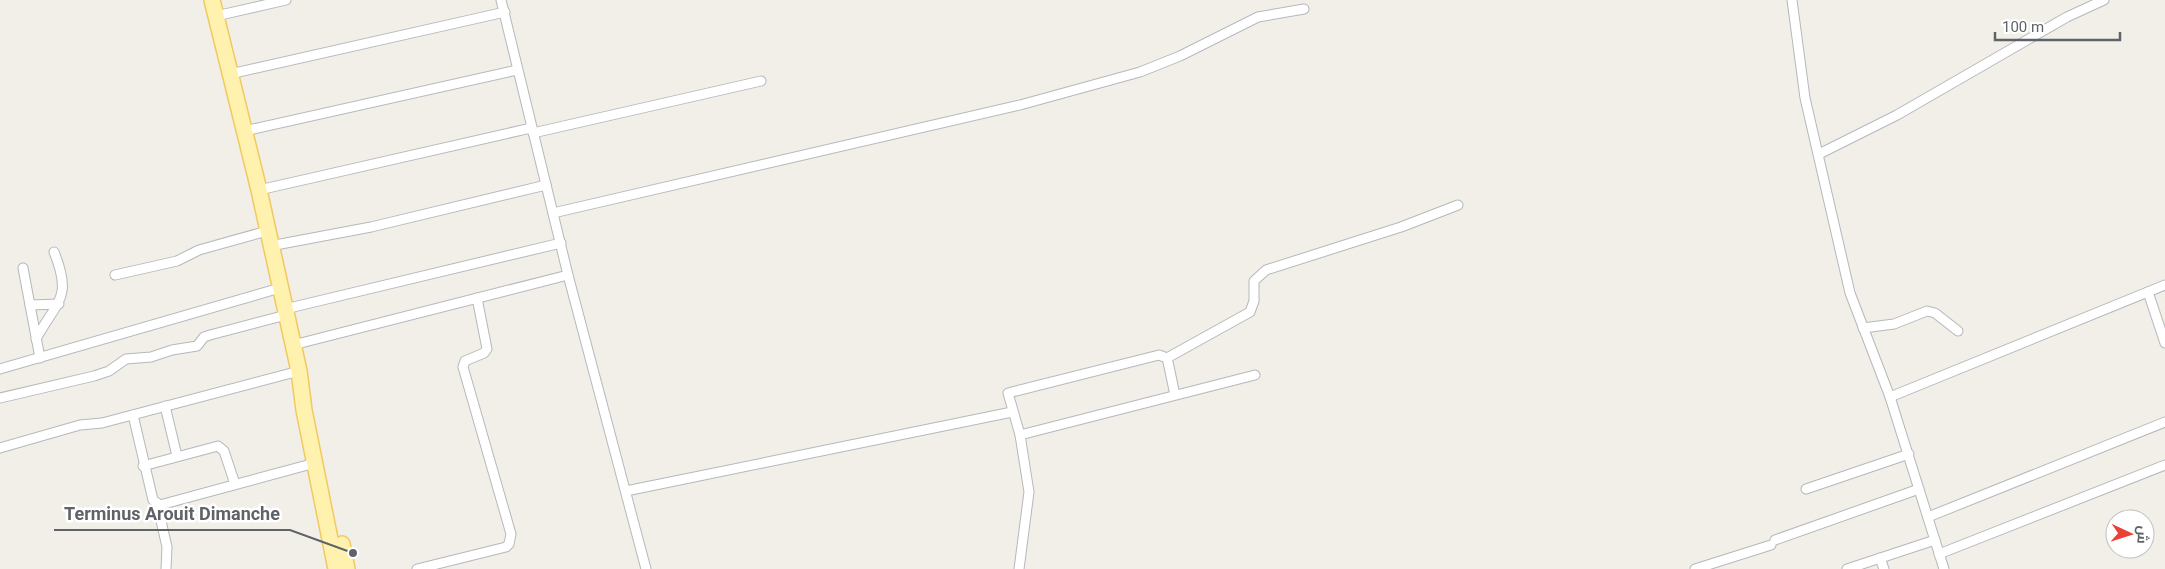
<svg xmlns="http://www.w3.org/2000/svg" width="2165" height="569" viewBox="0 0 2165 569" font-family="Roboto,Cairo,sans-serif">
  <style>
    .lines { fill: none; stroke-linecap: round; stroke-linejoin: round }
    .street-casing { stroke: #b5b8bc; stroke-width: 11 }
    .primary-casing { stroke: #f2c960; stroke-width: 18 }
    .street { stroke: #fff; stroke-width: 9 }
    .primary { stroke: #fff2af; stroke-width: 15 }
    .leader { fill: none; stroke: #5f6368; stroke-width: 2 }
    .callout-dot { fill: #5f6368; stroke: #fff; stroke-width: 2 }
    .callout-label { font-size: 18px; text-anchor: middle; font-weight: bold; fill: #5f6368; stroke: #fff; stroke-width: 5; stroke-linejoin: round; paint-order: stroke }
  </style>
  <rect width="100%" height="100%" fill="#f1efe8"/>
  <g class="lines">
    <g class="street-casing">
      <g id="street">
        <path d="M501,0L568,275L646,569"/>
        <path d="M1792,0L1805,98L1850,293L1890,397L1944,569"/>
        <path d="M216,16L286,0"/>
        <path d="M230,74L505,12"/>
        <path d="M244,131L517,70"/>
        <path d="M533,133L761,81"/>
        <path d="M1819,154L1897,115L2067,17L2104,0"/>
        <path d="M259,190L531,128"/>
        <path d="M553,213L1020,105L1140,72L1180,56L1258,17L1304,9"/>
        <path d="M270,246L371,227L546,185"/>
        <path d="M23,268L40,358"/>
        <path d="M115,275L177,261L199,250L267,231"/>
        <path d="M2148,292L2165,343"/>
        <path d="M30,305L59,304"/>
        <path d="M285,309L561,243"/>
        <path d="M1863,328L1894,324L1927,311L1935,313L1958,331"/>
        <path d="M36,339C57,300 73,299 54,252"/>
        <path d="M293,345L568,275"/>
        <path d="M1167,358L1250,312L1254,301V281L1266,270L1401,227L1458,205"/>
        <path d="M0,369L280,288"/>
        <path d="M1175,395L1168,362L1167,358L1159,355L1008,393L1020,435L1255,375"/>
        <path d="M1890,397L2165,285"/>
        <path d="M0,398L94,376L109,371L126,359L151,357L172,350L197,346L204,337L210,335L286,315"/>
        <path d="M165,406L177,456"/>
        <path d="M133,415L153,500L160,505L315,463"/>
        <path d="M0,448L80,425L102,423L299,371"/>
        <path d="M143,466L218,446L224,451L235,484"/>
        <path d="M1806,489L1909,454"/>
        <path d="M626,491L1012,412"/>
        <path d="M160,505L159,512L167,547L166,569"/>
        <path d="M1928,517L2165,422"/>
        <path d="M1775,540L1919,489"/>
        <path d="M1939,554L2165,465"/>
        <path d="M1880,558L1884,569"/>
        <path d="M417,569L506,547L509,544L511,534L463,367L465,361L484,353L487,349L477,298"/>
        <path d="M1019,569L1029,492L1020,435"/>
        <path d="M1695,569L1771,545"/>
        <path d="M1847,569L1935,540"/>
      </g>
    </g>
    <g class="primary-casing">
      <g id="primary">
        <path d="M212,0L259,190L299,371L304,410L336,569"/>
        <path d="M342,544L347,569"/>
      </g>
    </g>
    <use href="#street" class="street"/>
    <use href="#primary" class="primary"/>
  </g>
  <path class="leader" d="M353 553L290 530H54"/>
  <circle class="callout-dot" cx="353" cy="553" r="5"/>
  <g class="callout-label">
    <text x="172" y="520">Terminus Arouit Dimanche</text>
  </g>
  <g transform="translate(2130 534) rotate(94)"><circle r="24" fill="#ffffff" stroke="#bfc1c3"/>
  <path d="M0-4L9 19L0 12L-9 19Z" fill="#ea4335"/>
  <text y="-8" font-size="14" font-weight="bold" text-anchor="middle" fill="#5f6368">ش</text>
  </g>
  <path d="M1995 32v8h125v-8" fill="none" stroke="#5f6368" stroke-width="2.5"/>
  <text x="2002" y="32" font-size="15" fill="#5f6368" stroke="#ffffff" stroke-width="4" paint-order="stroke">100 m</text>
</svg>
